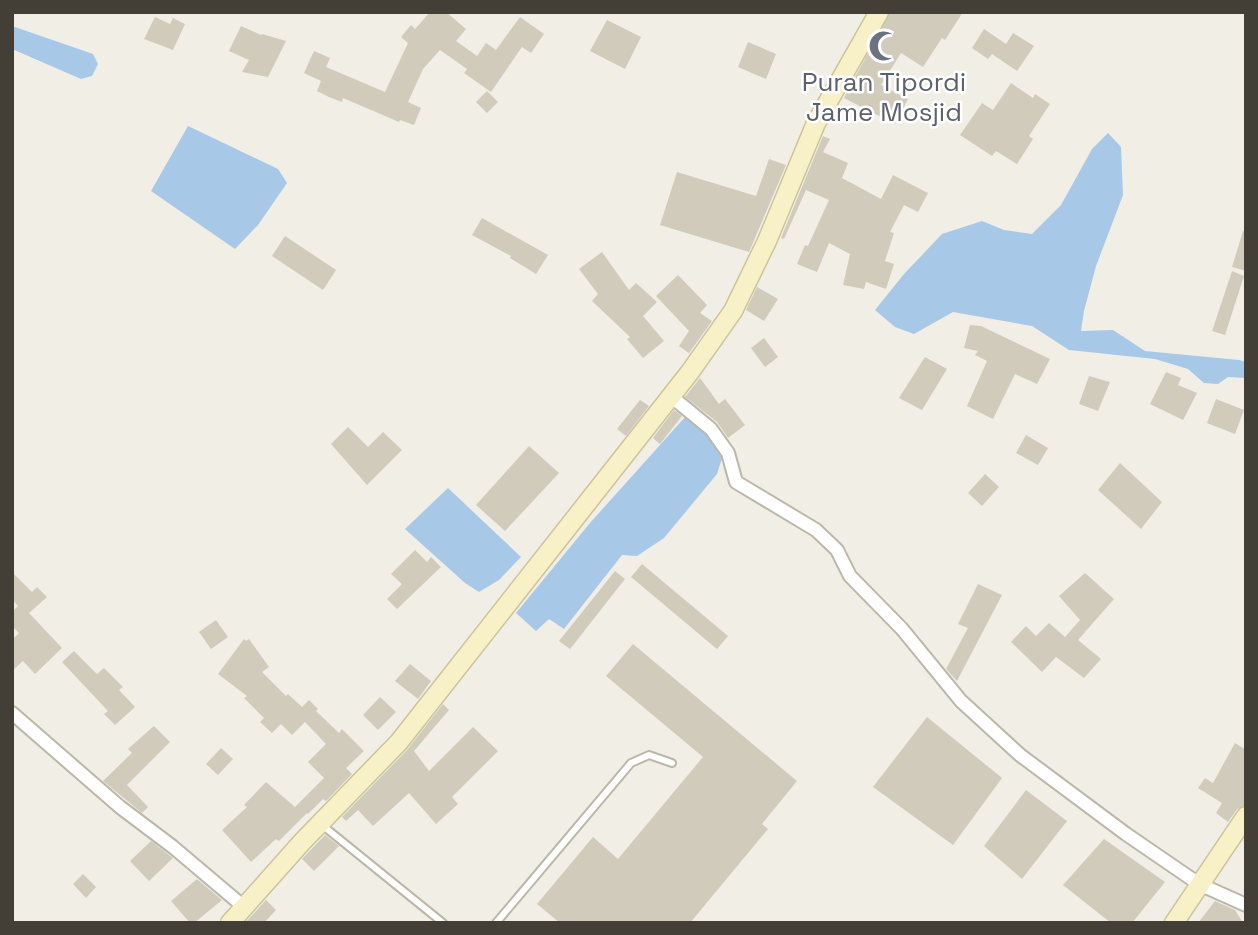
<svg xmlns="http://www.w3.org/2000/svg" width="1258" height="935" viewBox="0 0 1258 935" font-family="'Space Grotesk',sans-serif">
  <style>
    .water { fill: #a8c8e8 }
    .building { fill: #d1cbbc }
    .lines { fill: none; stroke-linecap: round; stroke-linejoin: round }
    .lane-casing { stroke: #bbb7a9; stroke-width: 10 }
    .street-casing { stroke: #bbb7a9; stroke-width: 16 }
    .secondary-casing { stroke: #ccc399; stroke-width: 21 }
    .lane { stroke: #fff; stroke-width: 6 }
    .street { stroke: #fff; stroke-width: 12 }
    .secondary { stroke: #f8f1c8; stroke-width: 18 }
    .labels { text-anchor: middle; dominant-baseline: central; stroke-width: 5; stroke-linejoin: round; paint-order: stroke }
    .worship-label { font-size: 26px; fill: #5b616d; stroke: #fff }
  </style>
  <rect width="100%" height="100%" fill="#f1eee6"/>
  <g class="water">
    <path d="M12,26L93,54L98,64L92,76L81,79L12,49Z"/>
    <path d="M188,126L278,169L287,183L258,225L235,249L151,191Z"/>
    <path d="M1108,133L1121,147L1123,195L1096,266L1084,311L1081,331L1113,330L1145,351L1239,360L1246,362V378L1228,377L1218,384L1204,383L1188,369L1155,359L1069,350L1032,326L953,312L914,334L895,327L875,310L904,274L942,234L982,221L1004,230L1032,234L1061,205L1092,149Z"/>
    <path d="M686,416L706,435L723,455L717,474L664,538L637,556L622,555L564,629L549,619L536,631L516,613L590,523Z"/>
    <path d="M448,488L521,557L499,580L479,592L465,583L405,529Z"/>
  </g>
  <g class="building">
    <path d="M430,12H446L466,29L456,41L477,56L486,43L496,50L520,17L544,34L531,53L522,47L491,92L464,73L467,69L440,50L423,69L408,102L421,108L414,125L400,120L399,122L343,98L342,102L329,97L317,91L321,81L304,73L314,51L330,58L326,67L385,92L408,43L401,37L411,25L415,29Z"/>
    <path d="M890,12H963L945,40L942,38L923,67L901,53L881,85L908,99L895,124L844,98Z"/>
    <path d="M155,17L170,24L173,18L185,24L173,50L144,39Z"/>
    <path d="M607,20L641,37L625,69L590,51Z"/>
    <path d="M241,26L261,35L262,34L286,41L268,77L242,72L249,60L229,51Z"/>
    <path d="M984,29L1006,44L1013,33L1034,46L1017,71L992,54L988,59L972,48Z"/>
    <path d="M748,42L776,54L766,79L738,67Z"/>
    <path d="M1011,83L1033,98L1035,94L1050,104L1029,136L1033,139L1017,164L996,151L992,156L960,135L982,103L993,110Z"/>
    <path d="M487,91L498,102L487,113L476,102Z"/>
    <path d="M823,136L830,139L823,152L848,163L842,178L881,199L893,175L928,193L918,212L904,205L890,232L894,233L885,261L894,264L886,289L866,282L864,289L843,285L850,254L829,243L817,272L797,264L805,245L808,246L829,200L806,190L784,239L781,238Z"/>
    <path d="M769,159L786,165L749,252L660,225L677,172L756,196Z"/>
    <path d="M482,218L548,255L536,274L510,258L511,256L472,235Z"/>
    <path d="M1243,231L1246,232V271L1232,267Z"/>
    <path d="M285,236L336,270L323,290L272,256Z"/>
    <path d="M602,252L629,290L636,283L657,302L643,316L664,341L643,358L627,339L630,337L592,301L598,294L579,269Z"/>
    <path d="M1232,271L1244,276L1225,335L1212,331Z"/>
    <path d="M678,275L707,305L700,313L712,321L689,353L679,346L689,331L656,296Z"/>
    <path d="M757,287L778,299L764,321L746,310Z"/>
    <path d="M970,325L981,326L1050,359L1037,384L1015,374L993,419L967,406L987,361L975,355L978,351L964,348Z"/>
    <path d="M764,338L778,357L765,367L751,348Z"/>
    <path d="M925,357L947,369L922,410L899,398Z"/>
    <path d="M1166,372L1181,378L1178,385L1197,393L1183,420L1150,404Z"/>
    <path d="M1089,376L1110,382L1098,411L1079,404Z"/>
    <path d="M700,378L719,404L725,399L745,425L728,438L717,422L685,397Z"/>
    <path d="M1216,399L1244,410L1235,434L1207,423Z"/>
    <path d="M640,400L649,406L626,436L617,429Z"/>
    <path d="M674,410L682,416L660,444L653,438Z"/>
    <path d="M348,427L368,447L383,432L402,450L367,485L331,444Z"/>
    <path d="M1026,435L1048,448L1038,465L1016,453Z"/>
    <path d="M529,446L559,473L505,531L476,505Z"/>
    <path d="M1120,463L1162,502L1141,529L1098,490Z"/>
    <path d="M985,474L999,487L982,506L968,493Z"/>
    <path d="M415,550L427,562L431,557L441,567L397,609L387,599L402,584L391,574Z"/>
    <path d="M642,564L728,636L717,649L631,577Z"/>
    <path d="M615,571L625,579L570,649L559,641Z"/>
    <path d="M12,572L32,592L37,587L47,597L29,613L62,648L35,674L23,661L12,671V640L19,633L12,626V612L18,606L12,599Z"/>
    <path d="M1085,573L1114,599L1078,640L1101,659L1084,678L1056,657L1042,672L1011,642L1026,626L1036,636L1049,623L1065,637L1080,620L1059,596Z"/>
    <path d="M978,584L1002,595L957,681L946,669L968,628L958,624Z"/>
    <path d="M216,620L228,637L211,649L199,632Z"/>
    <path d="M244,639L246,641L249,639L269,667L262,672L286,696L288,694L302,707L309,700L318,709L316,711L339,733L342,729L364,751L346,768L352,774L326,801L323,799L308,814L307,813L279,841L276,839L251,862L222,830L247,807L244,805L266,782L295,807L324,778L308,762L326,744L305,722L292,735L281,724L272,733L260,722L264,718L244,698L247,696L218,674Z"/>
    <path d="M633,644L797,781L762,824L768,829L690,923H560L537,904L593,837L618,859L703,757L606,676Z"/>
    <path d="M74,651L97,674L104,668L123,687L119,690L135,707L115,725L104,714L108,711L62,662Z"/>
    <path d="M410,664L431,681L418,699L395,681Z"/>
    <path d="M380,697L396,712L378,730L363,715Z"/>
    <path d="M443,704L449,710L414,751L429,771L473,727L498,751L452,797L458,804L436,824L409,793L373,826L358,810L346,821L342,817L407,750Z"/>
    <path d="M927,717L1002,778L953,845L873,787Z"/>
    <path d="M154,726L170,742L127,785L148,807L142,813L103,781L132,753L128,749Z"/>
    <path d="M1235,743L1246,750V805L1237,809L1228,822L1216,813L1222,803L1198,788L1205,778L1213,783Z"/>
    <path d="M221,748L233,759L218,775L206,764Z"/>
    <path d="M1026,790L1067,821L1022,879L984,846Z"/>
    <path d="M325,835L339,846L314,871L302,859Z"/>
    <path d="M1104,839L1165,882L1132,923H1111L1063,885Z"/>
    <path d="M151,841L173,858L149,881L130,861Z"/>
    <path d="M83,874L96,887L86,898L73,884Z"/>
    <path d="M197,879L222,900L194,923H190L171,901Z"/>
    <path d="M266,900L276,910L264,923H245Z"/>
    <path d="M1215,901L1235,910L1243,923H1198Z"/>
  </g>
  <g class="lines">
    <g class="lane-casing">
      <g id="lane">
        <path d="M322,825L443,923"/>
        <path d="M496,923L631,763L649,755L672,763"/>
      </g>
    </g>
    <g class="street-casing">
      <g id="street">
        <path d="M672,397L711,429L728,453L736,482L816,530L837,550L850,576L902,629L961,701L1020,755L1126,834L1199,884L1246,905"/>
        <path d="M12,713L120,807L173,847L244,907"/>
      </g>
    </g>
    <g class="secondary-casing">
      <g id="secondary">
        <path d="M230,923L302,842L399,742L690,372L733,311L767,241L816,123L879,12"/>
        <path d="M1174,923L1246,816"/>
      </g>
    </g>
    <use href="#lane" class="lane"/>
    <use href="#street" class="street"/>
    <use href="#secondary" class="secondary"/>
  </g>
  <defs>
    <g id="mosque-bare" transform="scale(2.415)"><path d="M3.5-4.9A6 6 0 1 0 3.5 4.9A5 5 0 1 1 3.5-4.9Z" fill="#6b7280" stroke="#fff" stroke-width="2.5" paint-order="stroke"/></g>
  </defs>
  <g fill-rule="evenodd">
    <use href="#mosque-bare" x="884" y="46"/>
  </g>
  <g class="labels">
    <g class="worship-label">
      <text x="884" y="82">Puran Tipordi<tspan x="884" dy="30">Jame Mosjid</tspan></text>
    </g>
  </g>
  <rect width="1258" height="935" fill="none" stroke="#433f36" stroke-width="28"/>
</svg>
